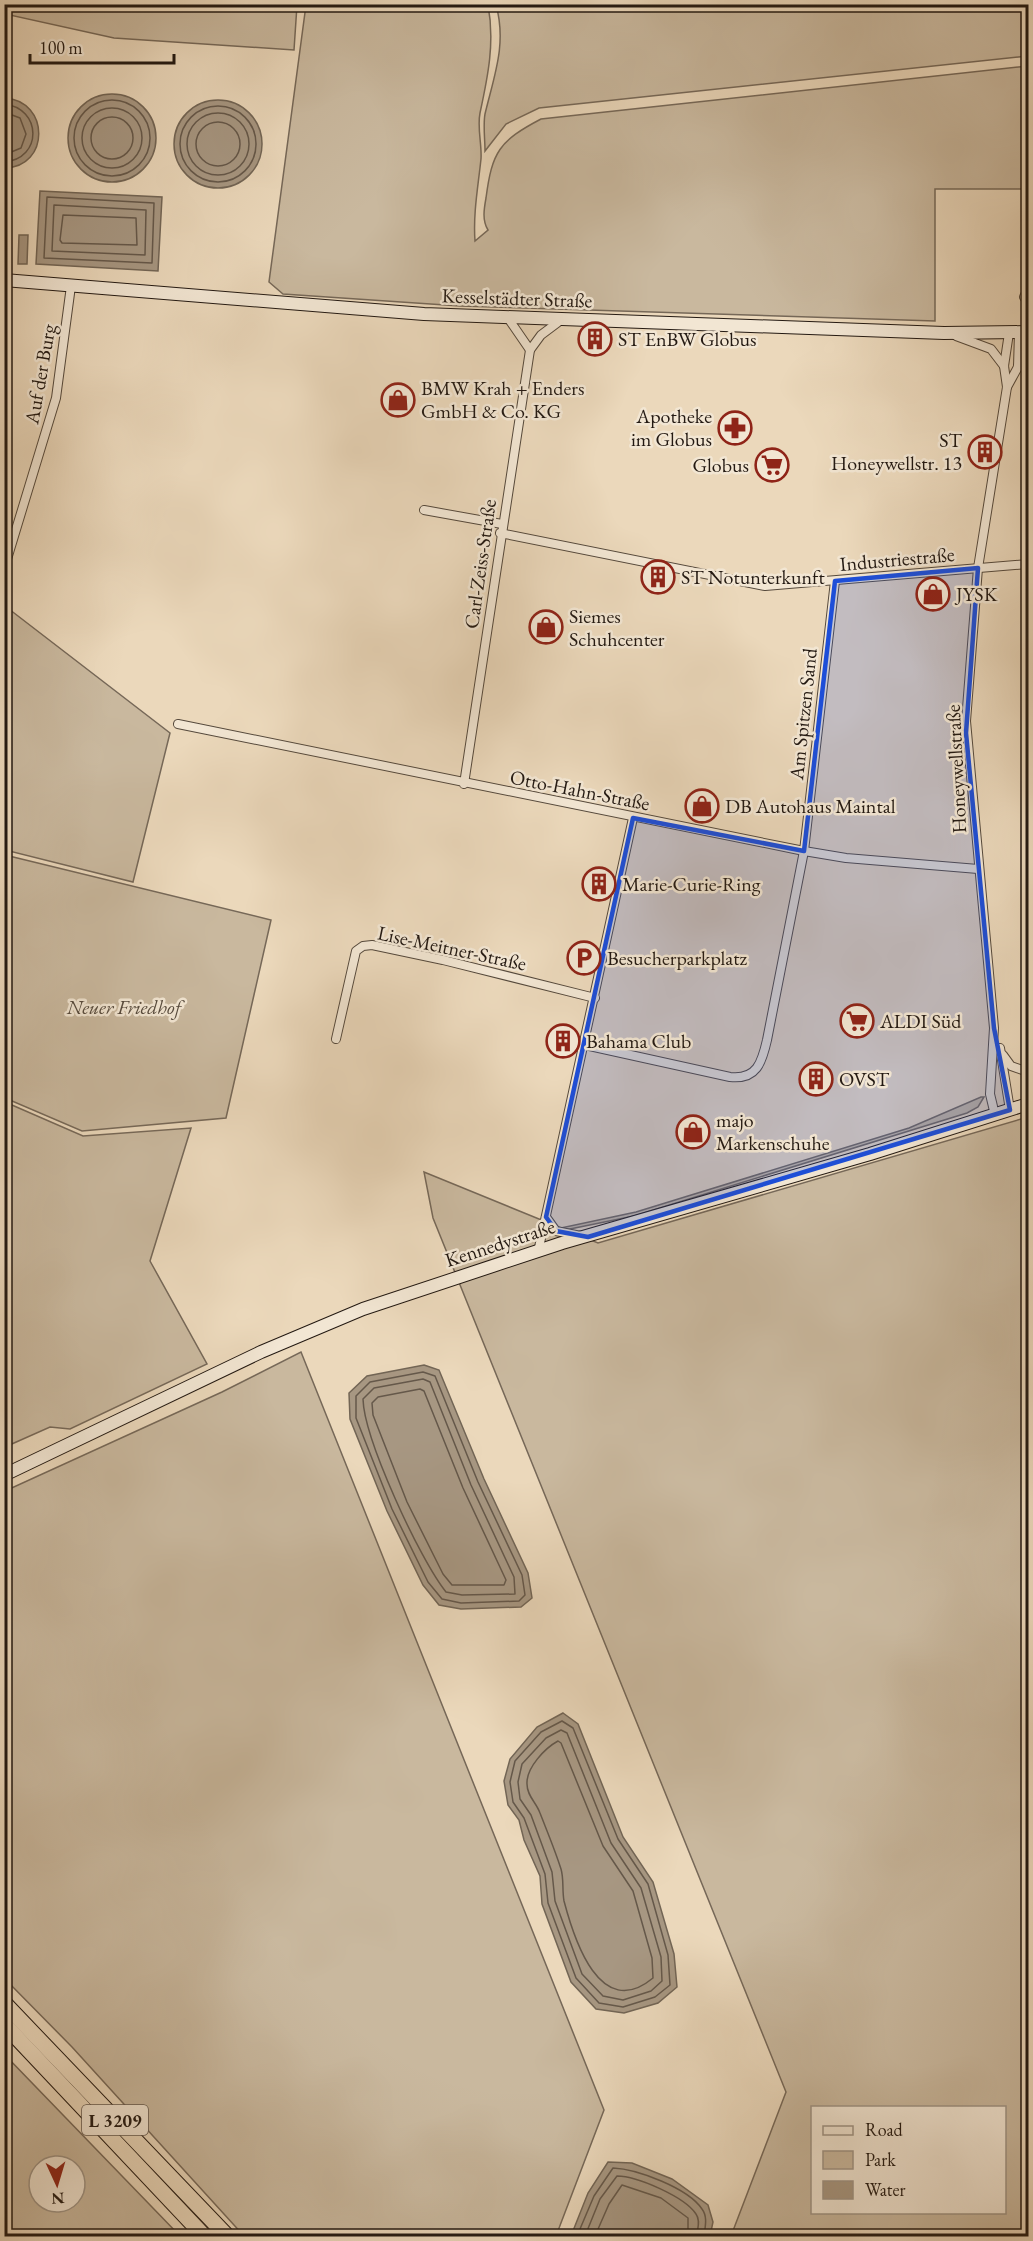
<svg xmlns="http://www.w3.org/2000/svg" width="1033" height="2241" viewBox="0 0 1033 2241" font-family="'EB Garamond',serif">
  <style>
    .green { fill: #c9b89e; stroke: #766858; stroke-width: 1.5; fill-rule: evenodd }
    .water { fill: #a79782; stroke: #726555; stroke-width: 1.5 }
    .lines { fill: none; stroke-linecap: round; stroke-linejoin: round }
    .shore { stroke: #65584a; stroke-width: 1.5 }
    .minor-casing { stroke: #55493c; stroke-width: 10 }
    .secondary-casing { stroke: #231912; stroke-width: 14 }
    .motorway-casing { stroke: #231912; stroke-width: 17 }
    .minor { stroke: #f2e6d3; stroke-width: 8 }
    .secondary { stroke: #f2e6d3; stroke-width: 12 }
    .motorway { stroke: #ebd8bb; stroke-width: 15 }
    .marked { fill: #1d4ed8; fill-opacity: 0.2; stroke: #1d4ed8; stroke-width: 4.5; stroke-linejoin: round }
    .labels { text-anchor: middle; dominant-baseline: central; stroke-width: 5; stroke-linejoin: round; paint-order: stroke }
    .shield { fill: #f2e6d3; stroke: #61564c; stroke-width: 1.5 }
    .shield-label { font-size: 18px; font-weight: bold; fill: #231912 }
    .street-label { font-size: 20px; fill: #231912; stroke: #f2e6d3 }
    .poi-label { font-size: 20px; fill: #231912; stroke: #f2e6d3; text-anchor: start }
    .park-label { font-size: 20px; font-style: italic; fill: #55493c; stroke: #f2e6d3 }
  </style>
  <rect width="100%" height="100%" fill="#ebd8bb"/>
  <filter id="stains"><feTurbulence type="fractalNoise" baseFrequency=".00333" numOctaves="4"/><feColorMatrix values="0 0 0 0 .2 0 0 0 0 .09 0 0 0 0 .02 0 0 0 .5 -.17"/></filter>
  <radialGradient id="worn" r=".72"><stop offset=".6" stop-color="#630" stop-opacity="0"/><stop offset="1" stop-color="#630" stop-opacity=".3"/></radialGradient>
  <g class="green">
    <path d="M4,5H297L294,50L114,38L5,14Z"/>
    <path d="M306,5H488C495,42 488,76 480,113C477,128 482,144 481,159C478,187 473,214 475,241L488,230C482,220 484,209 486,198C492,152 499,141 541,119L1028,66V189H935V321L460,306L283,294L269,282Z"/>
    <path d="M496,5H1028V56L539,108L506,124L485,151C485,139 483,125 485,114C494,76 507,44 496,5Z"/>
    <path d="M5,606L170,733L133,882L5,850Z"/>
    <path d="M5,855L271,920L226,1118L82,1131L5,1098Z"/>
    <path d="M981,1097H984L978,1107L967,1113L634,1216L565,1230L598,1243L1028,1117V2236H731L786,2092L433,1218L424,1172L561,1228L636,1212L909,1128ZM812,2108H1004V2212H812Z"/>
    <path d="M5,1102L83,1136L191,1128L150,1261L207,1364L70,1429L50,1427L5,1447Z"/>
    <path d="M301,1352L604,2110L556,2236H244L72,2047L5,1979V1491L222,1392Z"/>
    <path d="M4,2055H5L180,2236H5ZM39,2166H75V2202H39Z"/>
  </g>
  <g class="water">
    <circle cx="112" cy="138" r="44"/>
    <path d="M5,98C50,101 50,167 5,168Z"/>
    <circle cx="218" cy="144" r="44"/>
    <path d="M40,191L162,197L158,271L36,264Z"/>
    <path d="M19,235H28L27,264H18Z"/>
    <path d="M424,1365L439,1370L484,1479L528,1573L532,1598L521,1607L461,1609L439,1605L423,1585L387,1511L350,1419L349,1393L367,1376Z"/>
    <path d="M563,1713L578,1724L623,1837L653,1882L674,1954L677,1987L658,2003L624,2013L596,2009L571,1982L542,1904L540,1876L524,1840L519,1820L508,1805L504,1781L510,1759L537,1727Z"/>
    <path d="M608,2162L632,2163L672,2179L708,2205L713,2222L710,2236H571L588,2193Z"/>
  </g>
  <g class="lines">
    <g class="shore">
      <circle cx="112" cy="138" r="38"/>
      <path d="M4,104C42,108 43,159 4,162"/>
      <circle cx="218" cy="144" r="38"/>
      <circle cx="112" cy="138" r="30"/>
      <path d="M4,112L20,118L26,134L21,148L4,155"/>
      <circle cx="218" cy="144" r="31"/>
      <circle cx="112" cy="138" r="21"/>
      <circle cx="218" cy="144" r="22"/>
      <path d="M47,197L154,203L152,263L44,258Z"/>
      <path d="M54,205L146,210L145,255L52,251Z"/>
      <path d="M63,215L136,218L137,245L62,243L60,240Z"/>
      <path d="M423,1372L435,1376L478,1482L522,1575L525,1595L519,1601L461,1603L442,1599L428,1582L392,1509L356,1418V1396L370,1382Z"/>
      <path d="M423,1379L430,1382L471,1485L514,1577L515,1594L462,1595L446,1592C420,1560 364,1439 363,1399L374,1388Z"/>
      <path d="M420,1389L424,1391L463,1488L506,1580L504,1585H452L443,1574L407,1502L373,1415L372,1403L378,1397Z"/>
      <path d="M562,1721L573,1728L618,1839L648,1884L668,1955L670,1985L655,1997L623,2007L599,2003L576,1978L548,1903L545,1874L524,1818L513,1802L510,1782L515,1761L541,1732Z"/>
      <path d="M561,1730L567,1733L611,1843L641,1888L661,1957L662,1981L651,1991L623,2000L603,1996L582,1974L555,1901L552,1872L531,1815L520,1799L518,1782L522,1764L546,1738Z"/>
      <path d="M558,1741L561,1743L603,1846L633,1891L652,1958L653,1978C600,2022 574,1939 564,1901C562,1890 564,1879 561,1869C555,1850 547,1831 540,1813C536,1802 527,1796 527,1784C526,1768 545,1748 558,1741Z"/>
      <path d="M577,2236L594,2196L613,2168C637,2169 688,2188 702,2209C708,2217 705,2227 704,2236"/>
      <path d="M585,2236L600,2199L617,2176C637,2176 685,2197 696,2214C701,2221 697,2229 697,2236"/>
      <path d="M595,2236L609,2204L622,2185L661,2198L688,2218V2236"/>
    </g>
    <g class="minor-casing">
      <g id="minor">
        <path d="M1028,289L1024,297L1028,303"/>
        <path d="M508,318L530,350"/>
        <path d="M956,336L991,349L1004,366"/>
        <path d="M1018,366L1028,355"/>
        <path d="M1007,387L1018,367L1019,332"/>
        <path d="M424,510L502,524"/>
        <path d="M500,533L765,586L1028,564"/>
        <path d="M4,569L56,398L71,286"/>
        <path d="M178,724L804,851L846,858L978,869"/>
        <path d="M464,784L530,350L541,335L561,320"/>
        <path d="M336,1039L356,951L363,946L372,945L443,960L595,998"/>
        <path d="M585,1045L730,1077C757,1080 762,1062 767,1040L804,851L835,581"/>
        <path d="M1000,1048L1010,1110"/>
        <path d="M1003,1055L1011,1066L1028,1072"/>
        <path d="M995,1115L990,1094L994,1028L966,721L978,568L1007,387L1004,366L1009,333"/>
        <path d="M546,1217L556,1231L581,1236"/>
        <path d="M538,1252L633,818"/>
      </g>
    </g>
    <g class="secondary-casing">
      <g id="secondary">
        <path d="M4,280L424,314L944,333L1028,332"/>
        <path d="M4,1475L261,1352L363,1309L562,1243L870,1154L1028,1104"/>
      </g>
    </g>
    <g class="motorway-casing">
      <g id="motorway">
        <path d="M4,2003L227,2236"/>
        <path d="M4,2024L204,2236"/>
      </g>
    </g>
    <use href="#minor" class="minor"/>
    <use href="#secondary" class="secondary"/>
    <use href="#motorway" class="motorway"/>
  </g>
  <path class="marked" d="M978,568L966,733L994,1028L1010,1110L588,1237L556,1231L546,1217L633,818L804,851L835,581Z"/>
  <defs>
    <g id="building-ring" transform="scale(1.725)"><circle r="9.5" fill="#f2e6d3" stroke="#8f2418" stroke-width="1.5"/><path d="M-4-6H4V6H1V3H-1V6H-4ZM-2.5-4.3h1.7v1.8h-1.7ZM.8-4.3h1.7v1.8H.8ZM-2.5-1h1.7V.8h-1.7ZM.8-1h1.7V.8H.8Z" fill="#8f2418"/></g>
    <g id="shop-ring" transform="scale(1.725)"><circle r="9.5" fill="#f2e6d3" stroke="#8f2418" stroke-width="1.5"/><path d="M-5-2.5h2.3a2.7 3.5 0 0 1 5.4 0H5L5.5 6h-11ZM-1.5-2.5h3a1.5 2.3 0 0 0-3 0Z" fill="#8f2418"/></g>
    <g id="pharmacy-ring" transform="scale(1.725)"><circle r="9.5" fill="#f2e6d3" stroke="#8f2418" stroke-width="1.5"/><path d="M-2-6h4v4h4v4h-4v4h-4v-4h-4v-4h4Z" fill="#8f2418"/></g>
    <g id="supermarket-ring" transform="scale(1.725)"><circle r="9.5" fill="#f2e6d3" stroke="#8f2418" stroke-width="1.5"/><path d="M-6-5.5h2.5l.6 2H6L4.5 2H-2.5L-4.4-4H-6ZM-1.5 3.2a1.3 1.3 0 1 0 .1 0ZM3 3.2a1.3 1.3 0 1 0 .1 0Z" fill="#8f2418"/></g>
    <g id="parking-ring" transform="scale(1.725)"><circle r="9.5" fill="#f2e6d3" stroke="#8f2418" stroke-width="1.5"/><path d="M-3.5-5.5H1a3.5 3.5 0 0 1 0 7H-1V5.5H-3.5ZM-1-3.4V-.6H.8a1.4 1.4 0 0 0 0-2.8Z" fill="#8f2418"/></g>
  </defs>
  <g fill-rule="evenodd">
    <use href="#building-ring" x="595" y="339"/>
    <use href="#shop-ring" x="398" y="400"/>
    <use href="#pharmacy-ring" x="735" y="428"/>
    <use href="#building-ring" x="985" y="452"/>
    <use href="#supermarket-ring" x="772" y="465"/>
    <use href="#building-ring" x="658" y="577"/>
    <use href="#shop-ring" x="933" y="594"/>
    <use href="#shop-ring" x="546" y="627"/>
    <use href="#shop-ring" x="702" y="806"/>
    <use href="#building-ring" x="599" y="884"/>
    <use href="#parking-ring" x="584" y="958"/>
    <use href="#supermarket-ring" x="857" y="1021"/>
    <use href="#building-ring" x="563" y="1041"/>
    <use href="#building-ring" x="816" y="1079"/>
    <use href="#shop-ring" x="693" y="1132"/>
  </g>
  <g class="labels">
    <rect class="shield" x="82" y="2105" width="66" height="30" rx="4.5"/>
    <g class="shield-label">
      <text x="115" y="2120">L 3209</text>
    </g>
    <g class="street-label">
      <text transform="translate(517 298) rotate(2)">Kesselstädter Straße</text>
      <text transform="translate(40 374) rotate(-80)">Auf der Burg</text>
      <text transform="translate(897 559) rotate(-5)">Industriestraße</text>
      <text transform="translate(480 564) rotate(-82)">Carl-Zeiss-Straße</text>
      <text transform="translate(803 714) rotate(-84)">Am Spitzen Sand</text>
      <text transform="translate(956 769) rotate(-93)">Honeywellstraße</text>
      <text transform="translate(580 790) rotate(11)">Otto-Hahn-Straße</text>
      <text transform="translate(452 948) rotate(12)">Lise-Meitner-Straße</text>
      <text transform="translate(500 1243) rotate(-18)">Kennedystraße</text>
    </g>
    <g class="poi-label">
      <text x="618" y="339">ST EnBW Globus</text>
      <text x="421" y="388">BMW Krah + Enders<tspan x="421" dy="23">GmbH &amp; Co. KG</tspan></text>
      <text x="712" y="416" text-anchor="end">Apotheke<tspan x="712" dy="23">im Globus</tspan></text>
      <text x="962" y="440" text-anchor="end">ST<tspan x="962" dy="23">Honeywellstr. 13</tspan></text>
      <text x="749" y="465" text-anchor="end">Globus</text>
      <text x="681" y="577">ST Notunterkunft</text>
      <text x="956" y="594">JYSK</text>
      <text x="569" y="616">Siemes<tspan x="569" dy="23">Schuhcenter</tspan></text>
      <text x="725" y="806">DB Autohaus Maintal</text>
      <text x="622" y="884">Marie-Curie-Ring</text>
      <text x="607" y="958">Besucherparkplatz</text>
      <text x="880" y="1021">ALDI Süd</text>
      <text x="586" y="1041">Bahama Club</text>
      <text x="839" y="1079">OVST</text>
      <text x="716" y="1120">majo<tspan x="716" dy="23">Markenschuhe</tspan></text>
    </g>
    <g class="park-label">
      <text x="124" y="1007">Neuer Friedhof</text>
    </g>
  </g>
  <rect width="1033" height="2241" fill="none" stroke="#ebd8bb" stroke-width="24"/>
  <rect x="6" y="6" width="1021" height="2229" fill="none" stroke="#231912" stroke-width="3"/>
  <rect x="12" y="12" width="1009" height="2217" fill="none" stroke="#231912" stroke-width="1.5"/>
  <rect x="811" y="2106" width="195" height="108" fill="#f2e6d3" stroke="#9f9486" stroke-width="1.5"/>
  <rect x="823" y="2126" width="30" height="9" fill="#f2e6d3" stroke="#9f9486" stroke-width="1.5"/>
  <text x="865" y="2136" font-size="18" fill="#231912">Road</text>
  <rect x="823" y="2151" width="30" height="18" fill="#c9b89e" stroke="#9f9486" stroke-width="1.5"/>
  <text x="865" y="2166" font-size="18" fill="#231912">Park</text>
  <rect x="823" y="2181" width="30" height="18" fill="#a79782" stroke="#9f9486" stroke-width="1.5"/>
  <text x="865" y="2196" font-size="18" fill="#231912">Water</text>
  <g transform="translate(57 2184) rotate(176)"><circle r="28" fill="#f2e6d3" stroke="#9f9486" stroke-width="1.5"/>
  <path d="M0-4.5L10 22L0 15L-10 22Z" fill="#8f2418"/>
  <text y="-9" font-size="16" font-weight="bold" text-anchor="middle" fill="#231912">N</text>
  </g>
  <path d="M30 54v9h144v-9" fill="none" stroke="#231912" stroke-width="3"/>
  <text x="39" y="54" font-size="18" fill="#231912" stroke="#f2e6d3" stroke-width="4.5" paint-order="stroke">100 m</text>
  <rect width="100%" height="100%" filter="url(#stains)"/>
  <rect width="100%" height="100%" fill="url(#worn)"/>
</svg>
